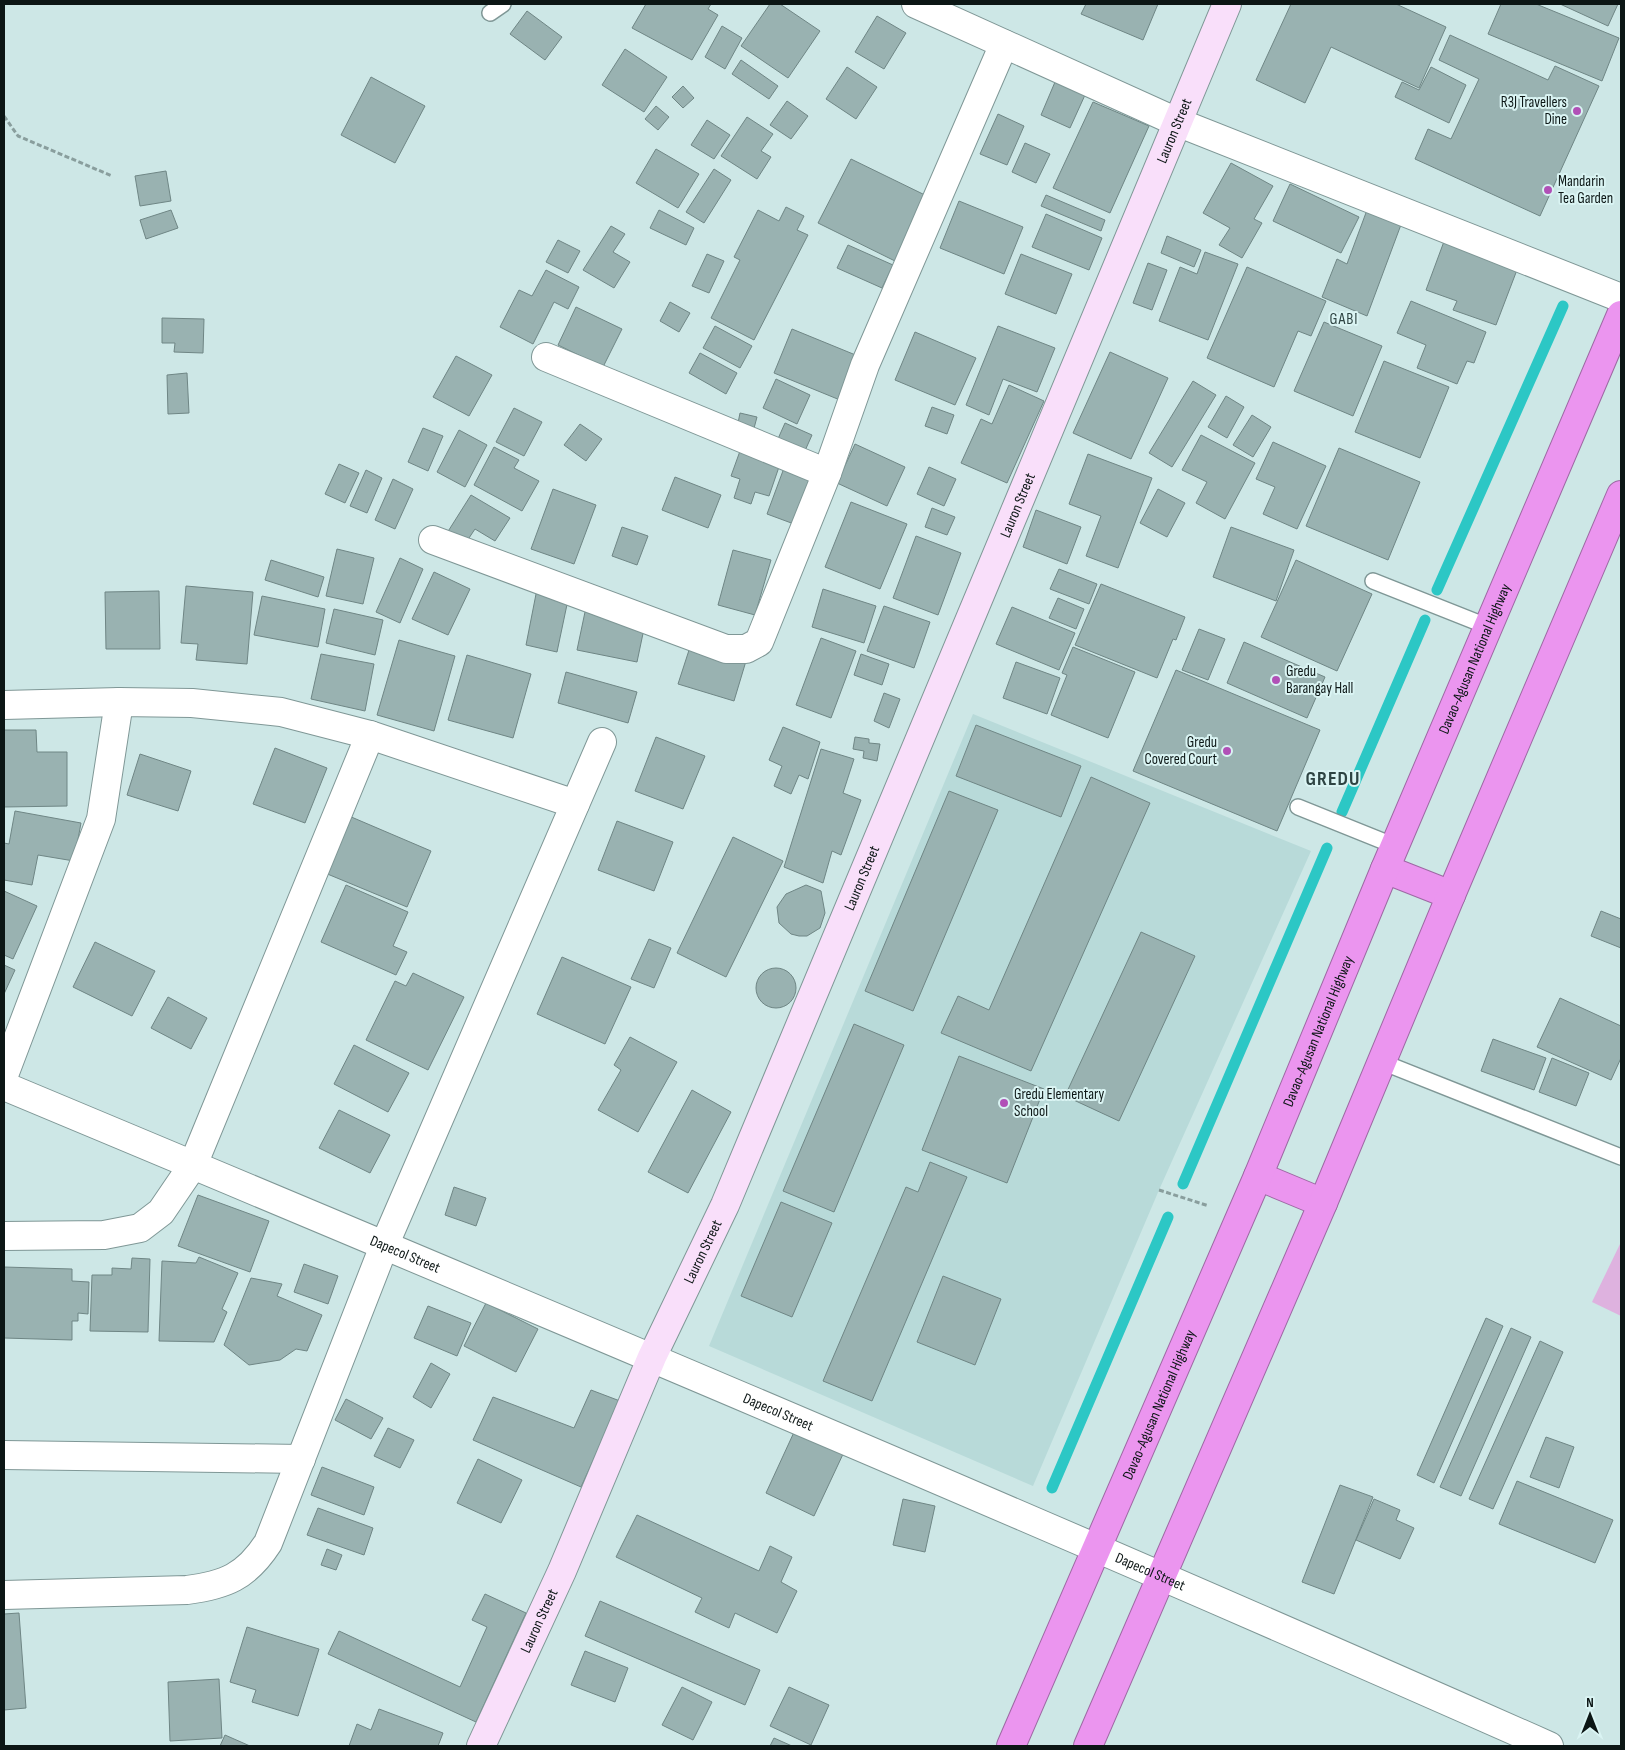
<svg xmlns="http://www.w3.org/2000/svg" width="1625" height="1750" viewBox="0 0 1625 1750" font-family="'Sofia Sans Condensed',sans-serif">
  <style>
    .built { fill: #b8dad9 }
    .green { fill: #deb2df }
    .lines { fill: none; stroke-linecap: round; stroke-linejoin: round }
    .stream { stroke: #2cc7c5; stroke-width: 11 }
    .building { fill: #99b2b1; stroke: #6f8685 }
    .lane-casing { stroke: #7f9796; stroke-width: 18 }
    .street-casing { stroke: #7f9796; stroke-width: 30 }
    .secondary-casing { stroke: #7f9796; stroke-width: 30 }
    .highway-casing { stroke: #9d69a3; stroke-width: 30 }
    .path { stroke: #899e9d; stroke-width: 3; stroke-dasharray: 5 2.5; stroke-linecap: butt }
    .lane { stroke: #fff; stroke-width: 15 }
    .street { stroke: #fff; stroke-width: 28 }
    .secondary { stroke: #f9dffa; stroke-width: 28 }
    .highway { stroke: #eb95ef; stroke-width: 28 }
    .poi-dot { fill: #b150b7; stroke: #daf4f3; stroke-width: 2 }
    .labels { text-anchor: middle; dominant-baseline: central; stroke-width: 4; stroke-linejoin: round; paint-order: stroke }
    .poi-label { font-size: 15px; fill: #0c1615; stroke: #daf4f3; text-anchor: start }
    .street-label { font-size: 15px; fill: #0c1615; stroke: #daf4f3 }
    .neighbourhood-label { font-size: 16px; letter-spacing: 1px; fill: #2e4443; stroke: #daf4f3 }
    .district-label { font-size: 20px; font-weight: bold; letter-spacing: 1px; fill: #2e4443; stroke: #daf4f3 }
  </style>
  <rect width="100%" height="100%" fill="#cde7e6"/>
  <path class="built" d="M973,714L1311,851L1159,1190L1033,1486L709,1346Z"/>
  <path class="green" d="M1621,1242V1316L1592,1302Z"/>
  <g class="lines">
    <g class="stream">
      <path d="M1437,590L1563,306"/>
      <path d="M1342,812L1425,620"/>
      <path d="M1183,1184L1327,848"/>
      <path d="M1052,1488L1168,1217"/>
    </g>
  </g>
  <g class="building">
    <path d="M646,4H711L708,9L718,15L692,60L632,28Z"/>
    <path d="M770,4H780L820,31L788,78L741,46Z"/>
    <path d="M1086,4H1158L1143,40L1081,14Z"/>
    <path d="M1291,4H1396L1446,27L1419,88L1331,47L1305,103L1256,80Z"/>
    <path d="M1501,4H1536L1619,38L1602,81L1488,34Z"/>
    <path d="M1560,4H1618L1608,26Z"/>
    <path d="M527,11L562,37L545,60L510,34Z"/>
    <path d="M877,16L906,33L884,69L855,52Z"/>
    <path d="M722,26L742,38L725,69L705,57Z"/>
    <path d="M1450,35L1548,80L1555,66L1599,86L1540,216L1415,159L1428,129L1451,139L1479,79L1439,60Z"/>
    <path d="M625,49L667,77L644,112L602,85Z"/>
    <path d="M741,60L778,86L769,99L732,74Z"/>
    <path d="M847,67L877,87L856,119L826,99Z"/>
    <path d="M1431,67L1466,85L1449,123L1395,97L1402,82L1419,90Z"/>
    <path d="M371,77L425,106L395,163L341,135Z"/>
    <path d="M1055,82L1085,95L1070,128L1041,115Z"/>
    <path d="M683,86L694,98L683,108L672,97Z"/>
    <path d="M787,101L808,116L791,139L770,125Z"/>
    <path d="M1093,102L1149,126L1110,213L1053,188Z"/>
    <path d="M656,106L669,117L658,130L645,119Z"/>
    <path d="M998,114L1024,126L1007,165L980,154Z"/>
    <path d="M747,117L773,134L761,151L771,157L757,179L721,156Z"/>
    <path d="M707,120L730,135L714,159L691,145Z"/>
    <path d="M1025,143L1050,154L1036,183L1012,172Z"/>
    <path d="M656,149L699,174L678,208L636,183Z"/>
    <path d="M851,159L929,197L897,262L818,223Z"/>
    <path d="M1231,163L1273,186L1254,219L1262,223L1242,258L1219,245L1230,228L1203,213Z"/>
    <path d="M714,169L731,180L704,223L686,212Z"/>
    <path d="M166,171L171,201L140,206L135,176Z"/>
    <path d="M1290,184L1359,217L1341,253L1273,221Z"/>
    <path d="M1046,195L1105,220L1101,231L1041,206Z"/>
    <path d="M959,201L1023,227L1004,274L940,248Z"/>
    <path d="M786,207L804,216L797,230L808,235L754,340L711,318L740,260L734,257L758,210L779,221Z"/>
    <path d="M171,210L178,228L146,239L140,220Z"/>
    <path d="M659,210L694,228L686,245L650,228Z"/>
    <path d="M1367,210L1402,222L1367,316L1322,297L1337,259L1347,264Z"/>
    <path d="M1046,214L1102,238L1089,270L1032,247Z"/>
    <path d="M611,226L625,234L613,252L630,262L614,288L583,270Z"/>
    <path d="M1167,236L1201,250L1194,267L1161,253Z"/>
    <path d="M1446,236L1520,262L1496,325L1453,310L1457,301L1426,290Z"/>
    <path d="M558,240L580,251L568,273L546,262Z"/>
    <path d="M848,245L893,265L882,288L837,268Z"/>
    <path d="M1205,252L1238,264L1208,340L1159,321L1180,267L1197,274Z"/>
    <path d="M707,254L724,261L709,293L692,286Z"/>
    <path d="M1021,254L1072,274L1056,314L1005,294Z"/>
    <path d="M1148,263L1167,270L1152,310L1133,303Z"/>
    <path d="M1247,267L1326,301L1311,336L1298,331L1274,387L1207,358Z"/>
    <path d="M546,270L579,287L568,309L554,302L533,344L500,327L519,290L532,296Z"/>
    <path d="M1411,301L1486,332L1474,363L1467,361L1457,384L1417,368L1426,345L1397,333Z"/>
    <path d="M670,302L690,313L679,332L660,321Z"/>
    <path d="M576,307L622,329L603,367L558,345Z"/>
    <path d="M162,318L204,319L203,353L174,352L175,343H162Z"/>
    <path d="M1324,322L1382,346L1353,416L1294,391Z"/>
    <path d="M715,326L752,346L740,368L703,348Z"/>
    <path d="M998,326L1055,348L1037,392L1003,379L989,415L966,405Z"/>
    <path d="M792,329L858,356L840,400L774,373Z"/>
    <path d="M915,332L976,358L955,405L895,380Z"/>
    <path d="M1110,352L1168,378L1131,459L1073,433Z"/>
    <path d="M700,353L737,373L726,394L689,373Z"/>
    <path d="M456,356L492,375L469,416L433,397Z"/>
    <path d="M1384,361L1449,387L1420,458L1355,432Z"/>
    <path d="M187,373L189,413L168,414L167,375Z"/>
    <path d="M776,379L810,395L797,424L763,408Z"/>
    <path d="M1193,381L1216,395L1172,467L1149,453Z"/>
    <path d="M1009,385L1044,401L1007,483L961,463L981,419L992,424Z"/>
    <path d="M1226,396L1244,407L1227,438L1208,427Z"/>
    <path d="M932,407L954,415L947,434L925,426Z"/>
    <path d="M514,408L542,422L524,456L496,442Z"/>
    <path d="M740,413L757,417L753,432L737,428Z"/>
    <path d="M1252,415L1271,427L1253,457L1233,445Z"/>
    <path d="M785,423L812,435L800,462L773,450Z"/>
    <path d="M580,424L602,439L586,461L564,445Z"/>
    <path d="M423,428L443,436L428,471L408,462Z"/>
    <path d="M459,430L487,445L465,487L437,472Z"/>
    <path d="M1201,435L1255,463L1225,519L1196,503L1207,482L1182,470Z"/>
    <path d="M1273,442L1326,466L1297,529L1263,514L1275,487L1256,479Z"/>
    <path d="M855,444L905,467L887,506L837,483Z"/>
    <path d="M494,447L519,460L514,468L539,481L522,511L474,485Z"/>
    <path d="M1339,448L1420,482L1388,560L1306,526Z"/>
    <path d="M740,451L780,464L769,496L755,492L751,504L734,498L740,479L731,476Z"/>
    <path d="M1088,454L1152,478L1118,568L1086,556L1101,516L1069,504Z"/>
    <path d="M339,464L359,473L345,503L325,494Z"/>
    <path d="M929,467L956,479L944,506L917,494Z"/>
    <path d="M784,468L811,478L794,524L767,514Z"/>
    <path d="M366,470L382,478L367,513L350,506Z"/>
    <path d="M675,477L721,495L708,528L662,510Z"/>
    <path d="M393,479L413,489L395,529L375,520Z"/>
    <path d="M553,489L596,505L574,564L531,549Z"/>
    <path d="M1158,489L1185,503L1167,537L1140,523Z"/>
    <path d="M471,495L510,518L495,541L475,529L465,544L447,533Z"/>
    <path d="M851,502L907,524L880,589L825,567Z"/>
    <path d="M932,508L955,517L947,535L925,527Z"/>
    <path d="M1036,510L1081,527L1067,564L1023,547Z"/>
    <path d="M622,527L648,536L637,565L612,556Z"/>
    <path d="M1231,527L1294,550L1276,601L1213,577Z"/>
    <path d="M916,536L961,553L938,615L893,598Z"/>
    <path d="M337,549L374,558L363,604L326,596Z"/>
    <path d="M733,550L771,560L755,615L718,605Z"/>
    <path d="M400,558L423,569L400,623L376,612Z"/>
    <path d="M271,560L324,577L318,597L265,580Z"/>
    <path d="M1296,560L1372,594L1337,671L1261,637Z"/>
    <path d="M1059,569L1097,584L1089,604L1050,589Z"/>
    <path d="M434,572L470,589L448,635L412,619Z"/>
    <path d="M1101,584L1185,617L1176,640L1173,639L1157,678L1075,645Z"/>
    <path d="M186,586L253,592L247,664L196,660L198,644L181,643Z"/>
    <path d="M537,589L569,595L557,652L526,645Z"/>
    <path d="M823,589L876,606L864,643L812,627Z"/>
    <path d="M159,591L160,649H106L105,592Z"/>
    <path d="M262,596L325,609L318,647L254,635Z"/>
    <path d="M1058,598L1084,609L1076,629L1049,618Z"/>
    <path d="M884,606L930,622L914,668L867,651Z"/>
    <path d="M1012,607L1075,633L1059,670L996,644Z"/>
    <path d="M334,609L383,620L375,655L326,643Z"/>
    <path d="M585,612L645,624L637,662L577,650Z"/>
    <path d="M1199,629L1225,639L1208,680L1182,670Z"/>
    <path d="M821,638L856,651L831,718L796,705Z"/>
    <path d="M399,640L455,656L434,731L377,715Z"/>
    <path d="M1244,642L1325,677L1307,718L1227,683Z"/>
    <path d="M691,644L746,661L734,701L678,684Z"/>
    <path d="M1073,647L1135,672L1108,738L1051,715L1067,675L1062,673Z"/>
    <path d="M321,654L374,664L365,711L311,699Z"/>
    <path d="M861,654L889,664L882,685L854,675Z"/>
    <path d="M467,655L531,674L513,738L448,720Z"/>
    <path d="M1016,662L1060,678L1047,714L1003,698Z"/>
    <path d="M1176,670L1320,730L1277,831L1133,771Z"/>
    <path d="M566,672L637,692L628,723L558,703Z"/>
    <path d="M884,693L900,699L889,728L874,721Z"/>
    <path d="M976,725L1081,766L1061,817L956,776Z"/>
    <path d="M783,727L820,742L808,779L799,775L791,794L774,786L782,766L769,760Z"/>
    <path d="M4,730H36L37,752H67V806L4,807Z"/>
    <path d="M656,737L705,756L683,809L635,791Z"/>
    <path d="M855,737L869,739V743L880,744L877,761L863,758L864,751L853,749Z"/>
    <path d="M275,748L327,768L305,823L253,804Z"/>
    <path d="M821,749L854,759L843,793L861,800L841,855L832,851L823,883L784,867Z"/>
    <path d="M140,754L191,771L178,811L127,795Z"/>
    <path d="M1091,777L1150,803L1031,1071L941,1033L958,996L989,1010Z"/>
    <path d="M949,791L998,810L913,1011L865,991Z"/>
    <path d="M15,811L81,823L74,861L38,855L32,885L4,880V843L9,844Z"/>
    <path d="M349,816L431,851L407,907L325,873Z"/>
    <path d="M617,821L673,842L654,891L598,870Z"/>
    <path d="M733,837L783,861L726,977L677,953Z"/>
    <path d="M346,885L408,912L393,946L407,952L396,975L321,942Z"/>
    <path d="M806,885L821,891L825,913L820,928L807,936H799L791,934L779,923L777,907L786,894Z"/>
    <path d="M4,891L37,906L13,959L4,955Z"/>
    <path d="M1601,911L1621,919V948L1591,936Z"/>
    <path d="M1141,932L1195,956L1119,1121L1065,1096Z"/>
    <path d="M649,939L671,948L654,988L631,979Z"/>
    <path d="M95,942L155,971L132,1016L73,987Z"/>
    <path d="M562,957L631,987L605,1044L537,1014Z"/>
    <path d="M4,965L15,970L4,994Z"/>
    <circle cx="776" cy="988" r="20"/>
    <path d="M413,973L464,997L428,1070L366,1040L395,981L406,986Z"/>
    <path d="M168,997L207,1018L191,1049L151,1028Z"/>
    <path d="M1560,998L1621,1026V1058L1611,1080L1537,1047Z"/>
    <path d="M854,1024L904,1045L834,1212L783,1191Z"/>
    <path d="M630,1037L677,1062L638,1132L598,1110L621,1070L614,1065Z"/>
    <path d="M1493,1039L1546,1058L1534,1090L1481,1071Z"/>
    <path d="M354,1045L409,1073L388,1112L334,1084Z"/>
    <path d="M959,1056L1044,1089L1007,1183L922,1150Z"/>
    <path d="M1552,1058L1589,1073L1576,1106L1539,1092Z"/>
    <path d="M692,1090L731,1112L688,1193L648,1172Z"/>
    <path d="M339,1110L390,1135L370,1173L319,1148Z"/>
    <path d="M930,1162L967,1177L872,1401L823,1381L906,1187L918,1192Z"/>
    <path d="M454,1187L486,1198L476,1226L445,1215Z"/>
    <path d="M198,1195L269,1221L250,1272L178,1246Z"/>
    <path d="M781,1202L832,1223L792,1317L741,1296Z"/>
    <path d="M199,1257L238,1273L222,1309L227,1312L214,1342L159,1341L162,1261L196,1263Z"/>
    <path d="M132,1258L150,1259L148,1332L90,1331L92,1275H112V1268L131,1269Z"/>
    <path d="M304,1264L338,1276L328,1304L294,1292Z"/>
    <path d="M4,1267L72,1269V1281L89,1282L88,1314L78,1313V1321H72V1340L4,1338Z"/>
    <path d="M943,1276L1001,1299L975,1365L917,1342Z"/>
    <path d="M251,1278L282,1284L277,1296L322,1315L307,1351L296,1349L280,1360L249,1365L224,1345Z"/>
    <path d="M486,1303L538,1329L516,1372L464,1346Z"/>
    <path d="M428,1306L471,1323L457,1356L414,1338Z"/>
    <path d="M1486,1318L1503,1326L1434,1483L1417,1475Z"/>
    <path d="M1511,1328L1531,1337L1461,1496L1440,1487Z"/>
    <path d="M1540,1341L1563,1352L1493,1509L1469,1499Z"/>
    <path d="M431,1363L450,1374L431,1408L413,1397Z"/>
    <path d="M591,1390L620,1401L581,1487L473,1440L493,1397L574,1428Z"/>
    <path d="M346,1399L383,1418L371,1439L335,1420Z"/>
    <path d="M388,1428L414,1440L400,1468L374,1456Z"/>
    <path d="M795,1430L844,1452L814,1516L766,1493Z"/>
    <path d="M1546,1437L1574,1447L1559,1488L1530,1477Z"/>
    <path d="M478,1459L522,1480L501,1523L457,1503Z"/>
    <path d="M322,1467L374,1487L364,1515L311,1495Z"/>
    <path d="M1517,1481L1613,1520L1595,1563L1499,1524Z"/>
    <path d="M1340,1485L1373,1497L1334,1594L1302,1582Z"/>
    <path d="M903,1499L935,1506L925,1552L893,1545Z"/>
    <path d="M1374,1499L1400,1510L1396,1520L1414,1528L1400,1559L1356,1540Z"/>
    <path d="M318,1508L373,1528L364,1555L307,1535Z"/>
    <path d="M637,1515L759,1571L770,1546L792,1557L781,1582L797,1591L777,1633L735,1613L729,1628L695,1612L702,1598L616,1557Z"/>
    <path d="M327,1549L342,1555L336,1570L321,1565Z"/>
    <path d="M485,1594L526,1613L476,1722L328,1654L339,1631L460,1687L487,1627L472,1620Z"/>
    <path d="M600,1601L760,1670L745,1705L585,1636Z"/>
    <path d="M19,1613L26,1708L4,1710V1614Z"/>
    <path d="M247,1627L319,1649L298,1716L252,1702L256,1690L230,1682Z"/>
    <path d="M585,1651L628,1668L615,1702L571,1685Z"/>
    <path d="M219,1679L222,1738L170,1741L168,1682Z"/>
    <path d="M682,1687L712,1702L693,1740L662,1725Z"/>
    <path d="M789,1687L829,1705L811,1745L770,1726Z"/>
    <path d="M379,1709L443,1733L438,1746H349L357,1724L371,1730Z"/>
    <path d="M225,1735L250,1746H220Z"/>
    <path d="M774,1738L792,1746H770Z"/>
  </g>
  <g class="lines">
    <g class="lane-casing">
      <g id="lane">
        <path d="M490,13L503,4"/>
        <path d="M1373,581L1489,627"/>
        <path d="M1298,807L1395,846"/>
        <path d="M1382,1062L1621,1157"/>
      </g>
    </g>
    <g class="street-casing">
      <g id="street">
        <path d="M916,4L1177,122L1621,298"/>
        <path d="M546,357L827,473"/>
        <path d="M433,540L726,649H746L759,642L827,473L865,365L1004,44"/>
        <path d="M4,705L119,702L192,703L281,712L370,735L575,804"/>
        <path d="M4,1075L101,819L119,702"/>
        <path id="s1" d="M4,1086C521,1302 1037,1519 1549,1746"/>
        <path d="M4,1236L104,1235L140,1228L161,1212L193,1165L370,735"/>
        <path d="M4,1455L301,1459"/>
        <path d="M4,1595L187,1590C225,1585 246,1577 268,1543L384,1246L602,742"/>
      </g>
    </g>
    <g class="secondary-casing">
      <g id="secondary">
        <path id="s2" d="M481,1746L562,1571L652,1357L725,1205L1227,4"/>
      </g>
    </g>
    <g class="highway-casing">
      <g id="highway">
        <path d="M1385,869L1451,895"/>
        <path d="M1258,1176L1323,1203"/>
        <path id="s3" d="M1011,1746L1258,1176L1385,869L1621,315"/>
        <path d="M1088,1746L1323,1203L1451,895L1621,495"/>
      </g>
    </g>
    <g class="path">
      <path d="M4,116L18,136L112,176"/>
      <path d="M1159,1190L1209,1206"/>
    </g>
    <use href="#lane" class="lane"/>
    <use href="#street" class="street"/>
    <use href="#secondary" class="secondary"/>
    <use href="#highway" class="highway"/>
  </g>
  <g class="poi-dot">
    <circle cx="1577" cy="111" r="5"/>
    <circle cx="1548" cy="190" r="5"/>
    <circle cx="1276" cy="680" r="5"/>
    <circle cx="1227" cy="751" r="5"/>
    <circle cx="1004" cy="1103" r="5"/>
  </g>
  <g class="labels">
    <g class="poi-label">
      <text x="1567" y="102" text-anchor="end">R3J Travellers<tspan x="1567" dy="17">Dine</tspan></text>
      <text x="1558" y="181">Mandarin<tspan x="1558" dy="17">Tea Garden</tspan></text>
      <text x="1286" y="671">Gredu<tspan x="1286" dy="17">Barangay Hall</tspan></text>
      <text x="1217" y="742" text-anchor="end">Gredu<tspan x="1217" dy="17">Covered Court</tspan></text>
      <text x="1014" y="1094">Gredu Elementary<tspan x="1014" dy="17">School</tspan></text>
    </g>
    <g class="street-label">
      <text stroke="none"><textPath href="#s2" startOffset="1758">Lauron Street</textPath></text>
      <text stroke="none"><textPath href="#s2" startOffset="1352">Lauron Street</textPath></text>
      <text stroke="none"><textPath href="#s3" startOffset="1182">Davao-Agusan National Highway</textPath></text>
      <text stroke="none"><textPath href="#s2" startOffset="948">Lauron Street</textPath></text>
      <text stroke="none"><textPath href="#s3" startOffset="778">Davao-Agusan National Highway</textPath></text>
      <text stroke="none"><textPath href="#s2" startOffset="542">Lauron Street</textPath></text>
      <text stroke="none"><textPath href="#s1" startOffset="435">Dapecol Street</textPath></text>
      <text stroke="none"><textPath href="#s3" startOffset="372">Davao-Agusan National Highway</textPath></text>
      <text stroke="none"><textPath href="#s1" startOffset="840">Dapecol Street</textPath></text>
      <text stroke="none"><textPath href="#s1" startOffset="1245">Dapecol Street</textPath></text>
      <text stroke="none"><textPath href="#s2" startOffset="138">Lauron Street</textPath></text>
    </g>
    <g class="neighbourhood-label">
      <text x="1344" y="319">GABI</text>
    </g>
    <g class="district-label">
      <text x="1333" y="779">GREDU</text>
    </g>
  </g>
  <rect width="1625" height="1750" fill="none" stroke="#0c1615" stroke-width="10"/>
  <g transform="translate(1590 1715)" stroke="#daf4f3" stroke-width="4" paint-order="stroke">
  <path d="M0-4L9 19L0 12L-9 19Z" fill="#0c1615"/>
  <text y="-8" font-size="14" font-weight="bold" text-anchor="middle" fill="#0c1615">N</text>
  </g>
</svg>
